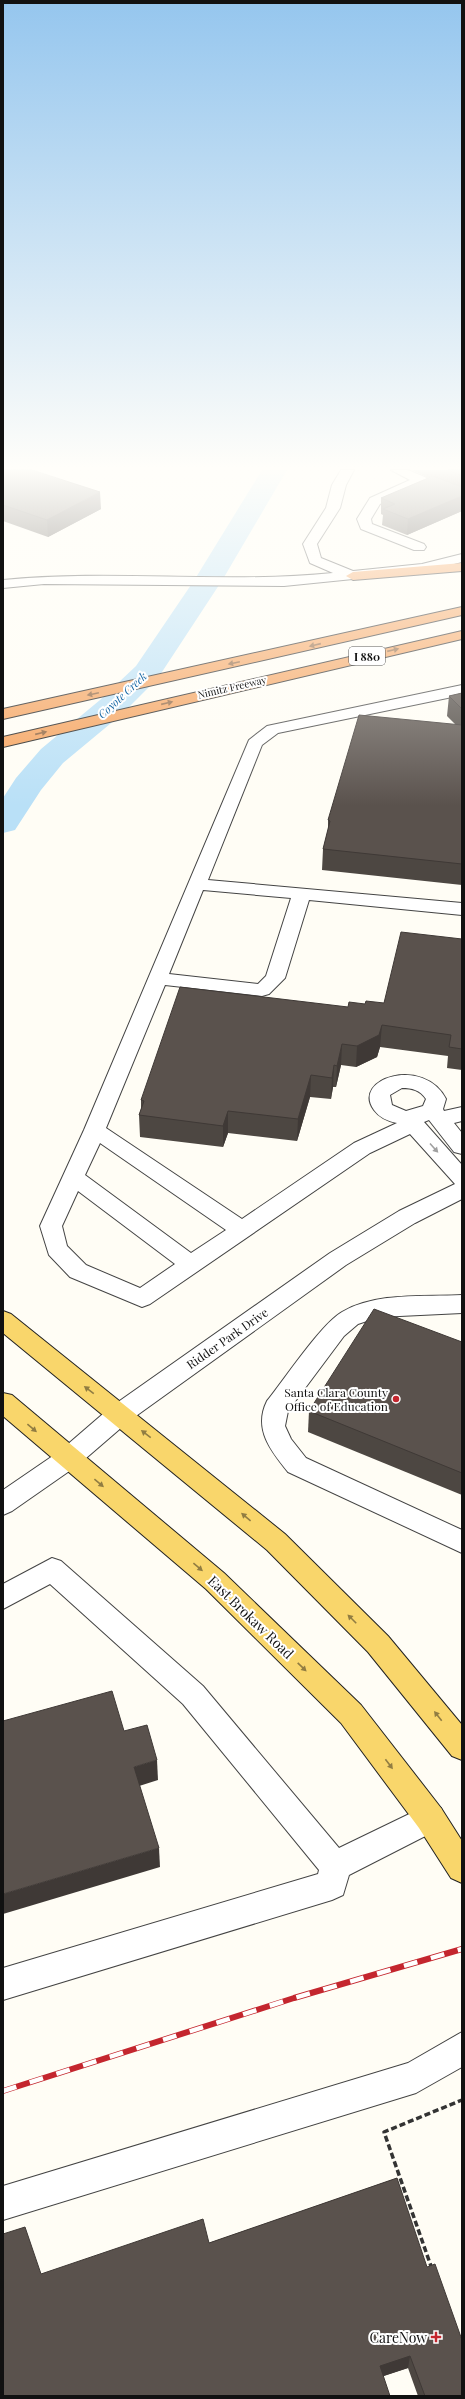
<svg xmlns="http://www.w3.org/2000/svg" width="465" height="2399" viewBox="0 0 465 2399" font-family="'Playfair Display',serif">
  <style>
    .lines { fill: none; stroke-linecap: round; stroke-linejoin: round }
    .river { fill: #b9e0f7; fill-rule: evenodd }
    .minor-casing { stroke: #444; stroke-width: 2 }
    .major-casing { stroke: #222; stroke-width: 2 }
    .highway-casing { stroke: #222; stroke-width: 2 }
    .path { stroke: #333; stroke-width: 3.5; stroke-dasharray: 6 3; stroke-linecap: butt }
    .minor { fill: #fff; fill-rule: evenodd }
    .major { fill: #f9d66b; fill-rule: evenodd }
    .highway { fill: #f5a25d; fill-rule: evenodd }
    .rail-casing { stroke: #c4262e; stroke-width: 6 }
    .rail { stroke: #fff; stroke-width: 4.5; stroke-dasharray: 14; stroke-linecap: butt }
    .wall { fill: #4d4742 }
    .shaded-wall { fill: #3f3936 }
    .building { fill: #5a524d; stroke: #3f3936 }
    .oneway { fill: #8e613b }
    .oneway2 { fill: #a0a0a0 }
    .oneway3 { fill: #917d42 }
    .poi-dot { fill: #c4262e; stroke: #fff; stroke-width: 1.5 }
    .labels { text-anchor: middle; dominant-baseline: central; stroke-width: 4; stroke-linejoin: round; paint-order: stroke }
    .far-street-label { font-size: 10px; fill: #111; stroke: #fff }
    .shield { fill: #fff; stroke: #585858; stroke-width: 1 }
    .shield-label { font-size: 11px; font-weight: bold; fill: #111 }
    .far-water-label { font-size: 11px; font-style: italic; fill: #1768a6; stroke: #fff }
    .street-label { font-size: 12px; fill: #111; stroke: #fff }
    .poi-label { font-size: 12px; fill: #111; stroke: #fff; text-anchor: end }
    .near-street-label { font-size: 14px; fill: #111; stroke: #fff }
    .near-poi-label { font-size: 14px; fill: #111; stroke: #fff; text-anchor: end }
  </style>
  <rect width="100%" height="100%" fill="#fffdf5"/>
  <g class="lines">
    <path class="river" d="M262,470H287L223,579L158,678L122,714L63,763L41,790L15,830L3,833V798L16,778L41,749L100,700L136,666L195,579Z"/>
    <g class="minor-casing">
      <g id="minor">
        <path d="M341,470H354L346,485L340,508L317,544L321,558L353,571L422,564L462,554V562L422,572L284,586L44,584L3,588V580C113,569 223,584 333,573L310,563L303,544L326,508L332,485Z"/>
        <path d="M391,470H408L462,493V502L421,485L380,504L371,519L372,524L424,544L426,547L424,550H414L361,529L357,519L370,498L410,480Z"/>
        <path d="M462,685V695L278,733L262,745L208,880L462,903V915L309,900L285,978L269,994L262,996L165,985L106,1128L242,1219L354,1143L397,1123C387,1121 380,1118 374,1110C351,1078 424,1056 446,1099L443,1109L444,1111L462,1107V1121L454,1123L462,1133V1154L454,1152L429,1120L424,1122L462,1165V1199L415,1223L346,1265L129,1421L78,1465L12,1511L3,1515V1490L60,1451L111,1407L330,1253L399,1211L455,1184L410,1134L370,1153L150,1304L142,1307L70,1277L49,1255L40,1226L84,1130L249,740L267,726ZM203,890L291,898L266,976L258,984L169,974ZM402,1088C412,1088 420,1090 426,1099L423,1106L406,1111L392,1105L390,1095ZM100,1143L226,1230L191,1253L85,1175ZM78,1191L175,1264L140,1288L86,1265L67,1246L62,1226Z"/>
        <path d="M462,1295V1313L379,1317L358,1324L344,1336L288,1411L285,1426L291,1439L306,1458L462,1530V1553L288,1472C271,1451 253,1429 267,1401C284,1380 321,1324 342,1312C376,1292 424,1297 462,1295Z"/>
        <path d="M52,1558L61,1561L203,1686L339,1848L430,1804L441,1808L445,1818L441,1828L349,1875L343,1895L332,1900L3,2000V1968L318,1874L319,1870L183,1704L50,1584L3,1609V1584Z"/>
        <path d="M462,2032V2067L416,2093L3,2220V2186L408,2063Z"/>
      </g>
    </g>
    <g class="major-casing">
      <g id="major">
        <path d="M3,1311L11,1314L285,1534L388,1636L462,1725V1760L452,1756L368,1652L267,1550L3,1333Z"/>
        <path d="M3,1393L12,1395L224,1573L361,1705L441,1808L462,1841V1883L451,1878L419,1828L341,1723L206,1589L3,1416Z"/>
      </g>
    </g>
    <g class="highway-casing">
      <g id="highway">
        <path d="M462,563V571L353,580L346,576L353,572Z"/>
        <path d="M462,607V615L3,719V709Z"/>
        <path d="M462,631V639L3,747V737Z"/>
      </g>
    </g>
    <path class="path" d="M432,2269L384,2132L462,2100"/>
    <use href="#minor" class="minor"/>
    <use href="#major" class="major"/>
    <use href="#highway" class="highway"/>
    <g class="rail-casing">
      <path id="rail" d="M3,2091L294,1998L462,1949"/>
    </g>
    <use href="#rail" class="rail"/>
  </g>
  <g class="wall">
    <path d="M3,470L101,509L48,537L3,521Z"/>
    <path d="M412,470H462V511L407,535L382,525L383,515L381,514V498L429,478Z"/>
    <path d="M462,693V885L322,870L323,849L328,830V820L456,725L447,716L449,696Z"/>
    <path d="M462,939V1070L447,1068L448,1056L380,1047L377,1057L356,1067L341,1065L336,1087H333L331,1099L310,1097L297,1141L228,1133L223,1147L140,1137L139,1115L141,1109V1100L348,1007L365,1004L384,1003Z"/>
    <path d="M462,1342V1495L308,1432L309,1411Z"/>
    <path d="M397,2178L462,2396H418L408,2368L383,2376L41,2274L209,2243Z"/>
  </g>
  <g class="shaded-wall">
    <path d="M100,492L101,509L48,537L47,520Z"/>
    <path d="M462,496V511L407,535L408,519Z"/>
    <path d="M382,1025L380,1047L377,1057L356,1067L357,1046Z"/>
    <path d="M342,1044L341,1065L336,1087L337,1066Z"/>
    <path d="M334,1065L333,1087L331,1099L332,1078Z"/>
    <path d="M311,1075L310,1097L297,1141L298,1119Z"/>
    <path d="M228,1111V1133L223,1147V1126Z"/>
    <path d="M157,1760L158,1780L136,1787L134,1767Z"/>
    <path d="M159,1848L160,1867L3,1914V1894Z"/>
    <path d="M410,2356L408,2368L378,2378L380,2366Z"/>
  </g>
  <g class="building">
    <path d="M3,470H32L100,492L47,520L3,505Z"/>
    <path d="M448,470H462V476Z"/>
    <path d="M433,476L462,487V496L408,519L383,509L395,504L381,498Z"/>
    <path d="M462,693V709L449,696Z"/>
    <path d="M359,715L462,725V864L323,849L330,821L328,820Z"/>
    <path d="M401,932L462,939V1049L449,1047L451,1035L382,1025L379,1035L357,1046L342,1044L337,1066L334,1065L332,1078L311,1075L298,1119L228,1111L223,1126L139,1115L144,1101L141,1100L180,987L348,1007L349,1002L365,1004L366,1001L384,1003Z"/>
    <path d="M374,1309L462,1342V1473L309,1411Z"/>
    <path d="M112,1691L124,1731L147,1725L157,1760L134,1767L159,1848L3,1894V1721Z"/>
    <path d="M397,2178L427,2267L435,2264L462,2340V2396H425L410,2356L380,2366L390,2396H3V2234L25,2227L41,2274L203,2219L209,2243Z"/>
  </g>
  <defs><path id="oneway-solid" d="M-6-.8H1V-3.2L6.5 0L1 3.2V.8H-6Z"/></defs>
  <g class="oneway">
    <use href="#oneway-solid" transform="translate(315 645) rotate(167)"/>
    <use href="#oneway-solid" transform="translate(393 650) rotate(-13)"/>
    <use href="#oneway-solid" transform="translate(234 663) rotate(168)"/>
    <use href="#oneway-solid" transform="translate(93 694) rotate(168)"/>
    <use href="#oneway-solid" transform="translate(167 703) rotate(-13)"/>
    <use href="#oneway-solid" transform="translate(41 733) rotate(-13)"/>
  </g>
  <use class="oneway2" href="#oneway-solid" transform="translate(434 1148) rotate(48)"/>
  <g class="oneway3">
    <use href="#oneway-solid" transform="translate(89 1390) rotate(-143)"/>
    <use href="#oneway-solid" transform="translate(32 1428) rotate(40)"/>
    <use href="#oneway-solid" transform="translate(146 1434) rotate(-142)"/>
    <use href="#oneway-solid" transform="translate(99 1483) rotate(40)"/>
    <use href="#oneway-solid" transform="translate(246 1517) rotate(-140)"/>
    <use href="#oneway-solid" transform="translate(198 1567) rotate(40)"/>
    <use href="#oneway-solid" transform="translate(352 1619) rotate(-135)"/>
    <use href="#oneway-solid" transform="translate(302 1667) rotate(44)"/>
    <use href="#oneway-solid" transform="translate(438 1716) rotate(-128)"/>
    <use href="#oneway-solid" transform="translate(389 1764) rotate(53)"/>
  </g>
  <linearGradient id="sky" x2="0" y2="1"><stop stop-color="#95c6ee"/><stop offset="0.58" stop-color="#fffefa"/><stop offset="1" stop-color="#fffefa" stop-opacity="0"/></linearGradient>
  <rect width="465" height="806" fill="url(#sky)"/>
  <g class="poi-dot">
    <circle cx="396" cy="1399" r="4"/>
    <path d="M434 2331h4v4h4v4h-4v4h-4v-4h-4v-4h4z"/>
  </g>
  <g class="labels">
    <g class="far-street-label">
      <text transform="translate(232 687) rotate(-13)">Nimitz Freeway</text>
    </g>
    <rect class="shield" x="349" y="647" width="36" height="18" rx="3"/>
    <g class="shield-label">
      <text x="367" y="656">I 880</text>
    </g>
    <g class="far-water-label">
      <text transform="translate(122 695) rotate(-43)">Coyote Creek</text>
    </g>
    <g class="street-label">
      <text transform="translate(227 1338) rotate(-35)">Ridder Park Drive</text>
    </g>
    <g class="poi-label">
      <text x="388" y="1392">Santa Clara County<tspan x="388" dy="14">Office of Education</tspan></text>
    </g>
    <g class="near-street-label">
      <text transform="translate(251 1617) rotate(44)">East Brokaw Road</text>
    </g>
    <g class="near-poi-label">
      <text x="427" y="2337">CareNow</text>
    </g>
  </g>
  <rect width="465" height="2399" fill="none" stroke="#111111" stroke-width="8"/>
</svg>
